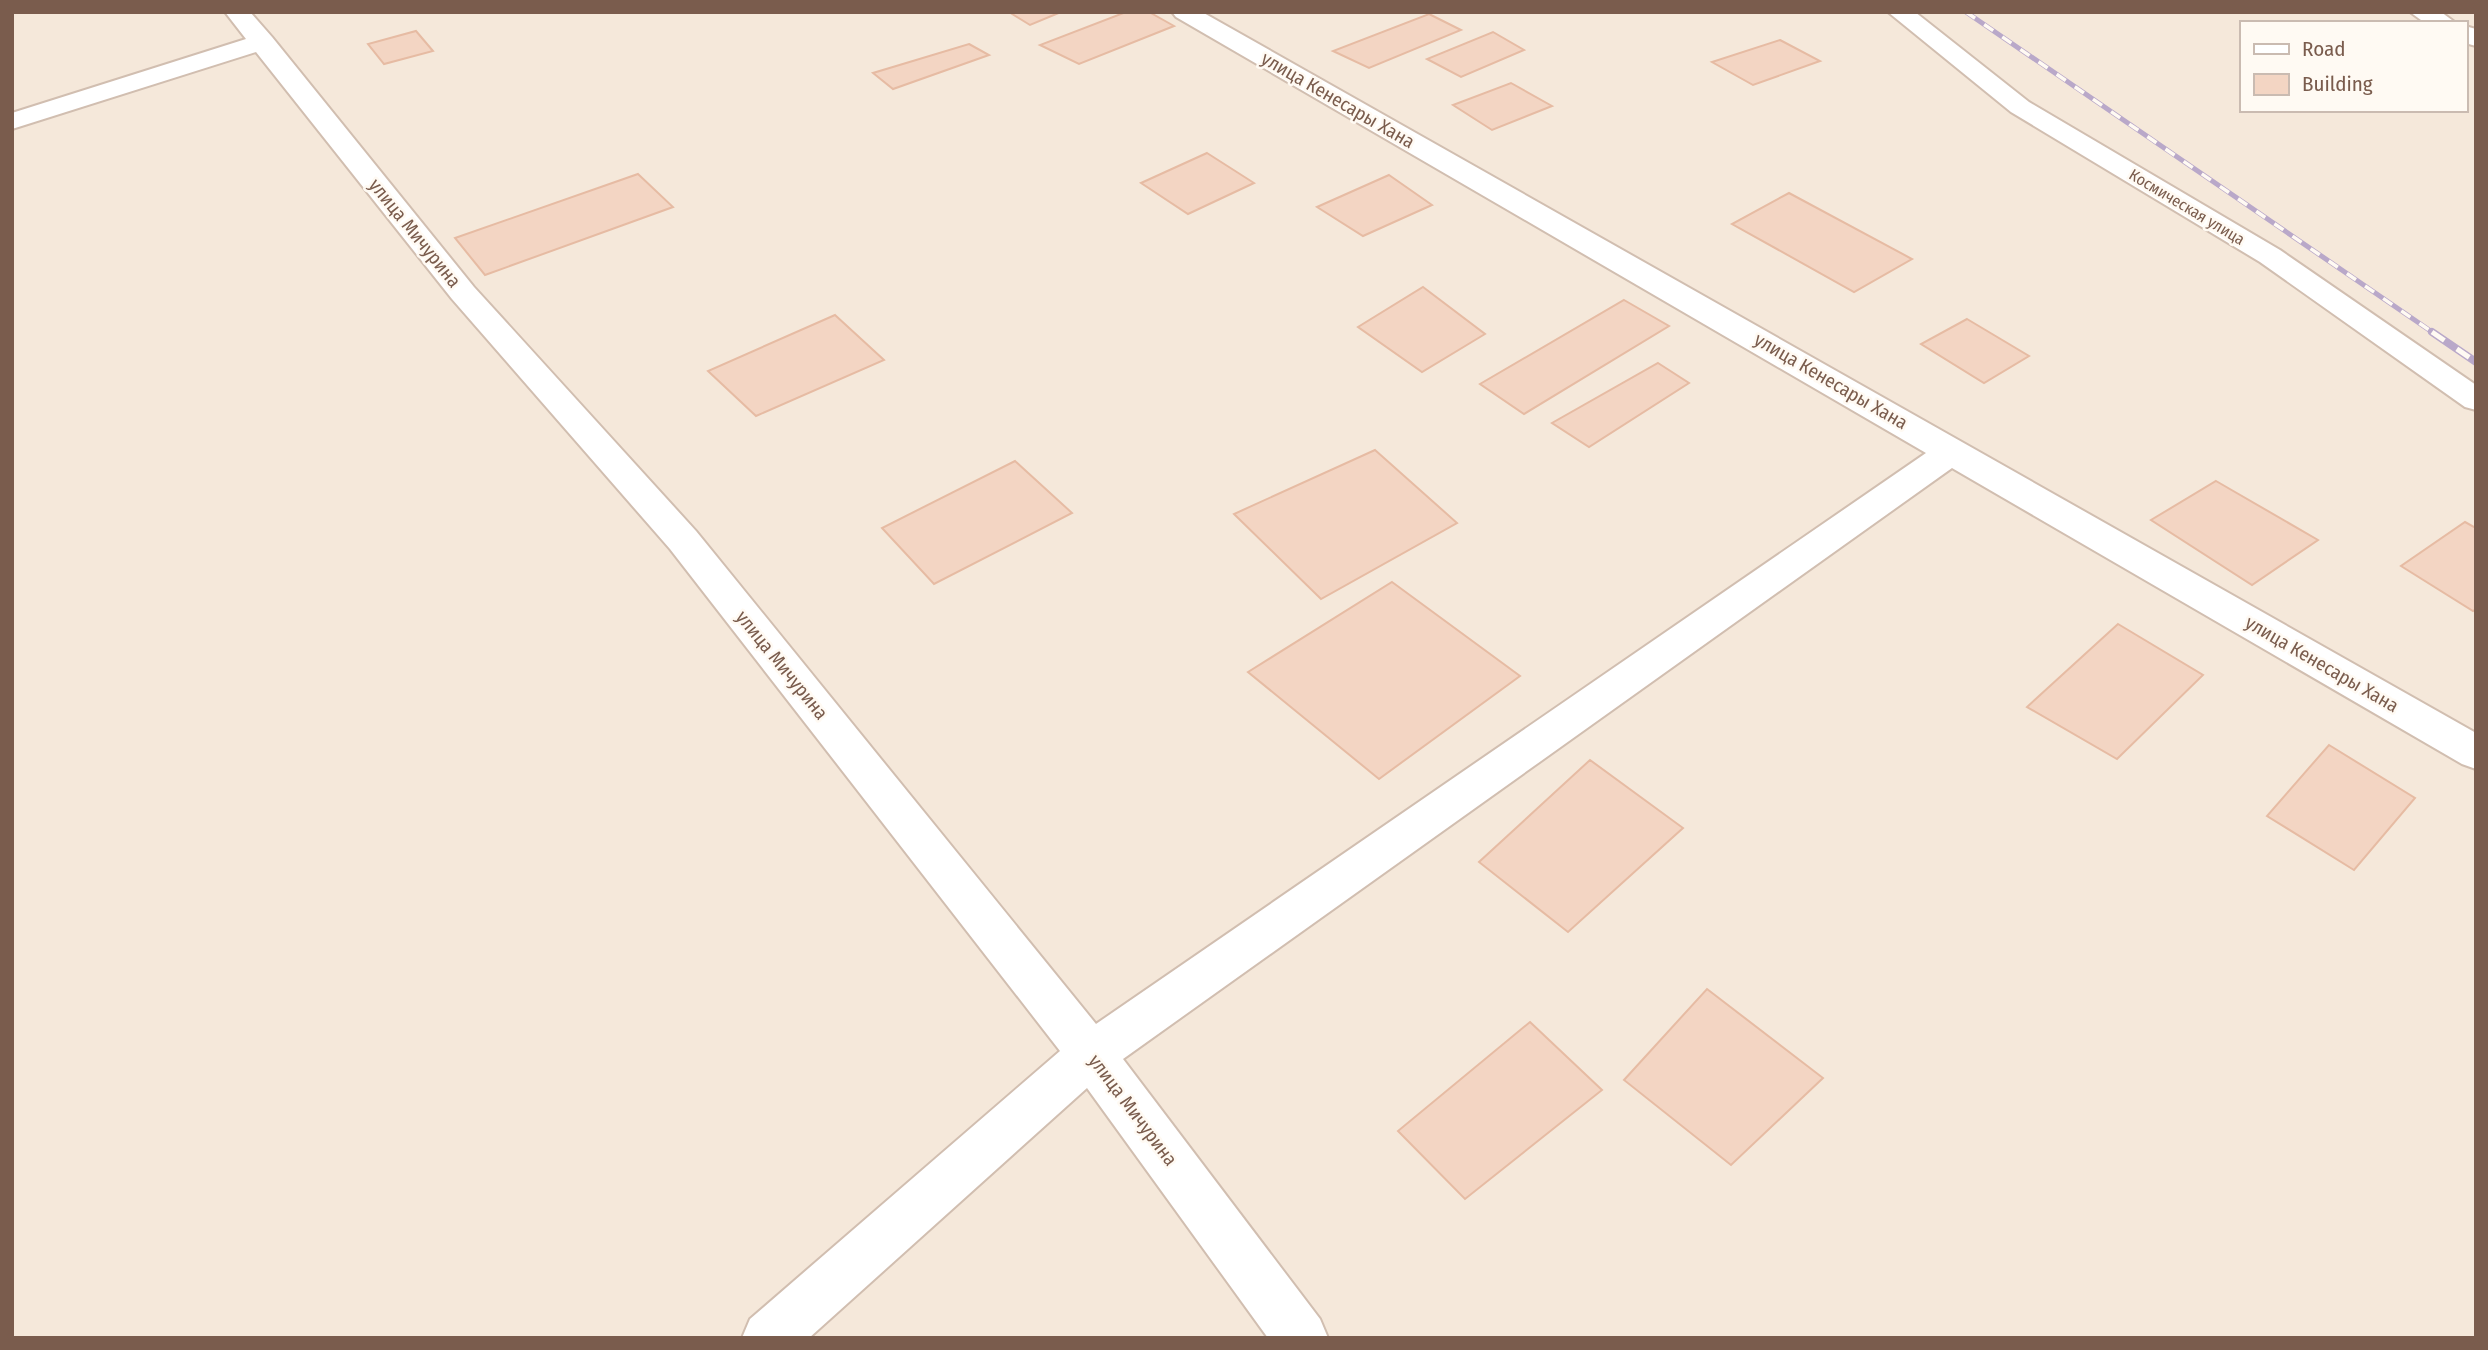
<svg xmlns="http://www.w3.org/2000/svg" width="2488" height="1350" viewBox="0 0 2488 1350" font-family="'Fira Sans Condensed',sans-serif">
  <style>
    .residential { fill: #f5e8da; fill-rule: evenodd }
    .building { fill: #f3d5c3; stroke: #e6bba3; stroke-width: 2 }
    .lines { fill: none; stroke-linecap: round; stroke-linejoin: round }
    .street-casing { stroke: #d1beb0; stroke-width: 4 }
    .street { fill: #fff; fill-rule: evenodd }
    .rail-far1-casing { stroke: #b9a8c9; stroke-width: 5 }
    .rail-casing { stroke: #b9a8c9; stroke-width: 8 }
    .rail-far1 { stroke: #fffaf3; stroke-width: 3.5; stroke-dasharray: 11; stroke-linecap: butt }
    .rail { stroke: #fffaf3; stroke-width: 5; stroke-dasharray: 15; stroke-linecap: butt }
    .labels { text-anchor: middle; dominant-baseline: central; stroke-width: 5; stroke-linejoin: round; paint-order: stroke }
    .far-street-label { font-size: 16px; fill: #7a5c4d; stroke: #fffaf3 }
    .street-label { font-size: 19px; fill: #7a5c4d; stroke: #fffaf3 }
  </style>
  <rect width="100%" height="100%" fill="#fdf6ec"/>
  <path class="residential" d="M12,12H2476V1338H12ZM2241,23H2465V110H2241Z"/>
  <g class="building">
    <path d="M1009,12H1061L1030,25Z"/>
    <path d="M1126,12H1149L1174,26L1079,64L1040,45Z"/>
    <path d="M1429,14L1461,30L1369,68L1333,51Z"/>
    <path d="M416,31L433,51L384,64L368,44Z"/>
    <path d="M1493,32L1524,50L1461,77L1427,59Z"/>
    <path d="M1780,40L1820,61L1753,85L1712,62Z"/>
    <path d="M969,44L989,55L893,89L873,73Z"/>
    <path d="M1511,83L1552,106L1492,130L1453,105Z"/>
    <path d="M1207,153L1254,183L1188,214L1141,183Z"/>
    <path d="M638,174L673,207L485,275L455,238Z"/>
    <path d="M1389,175L1432,205L1363,236L1317,207Z"/>
    <path d="M1789,193L1912,259L1854,292L1732,224Z"/>
    <path d="M1423,287L1485,334L1422,372L1358,327Z"/>
    <path d="M1624,300L1669,326L1524,414L1480,384Z"/>
    <path d="M835,315L884,360L756,416L708,371Z"/>
    <path d="M1967,319L2029,356L1984,383L1921,344Z"/>
    <path d="M1658,363L1689,383L1589,447L1552,423Z"/>
    <path d="M1375,450L1457,523L1321,599L1234,514Z"/>
    <path d="M1015,461L1072,513L934,584L882,528Z"/>
    <path d="M2216,481L2318,540L2252,585L2151,520Z"/>
    <path d="M2465,522L2476,528V609L2473,611L2401,566Z"/>
    <path d="M1392,582L1520,676L1379,779L1248,672Z"/>
    <path d="M2118,624L2203,675L2117,759L2027,707Z"/>
    <path d="M2329,745L2415,798L2354,870L2267,816Z"/>
    <path d="M1590,760L1683,828L1568,932L1479,862Z"/>
    <path d="M1707,989L1823,1078L1731,1165L1624,1080Z"/>
    <path d="M1530,1022L1602,1090L1465,1199L1398,1131Z"/>
  </g>
  <g class="lines">
    <g class="street-casing">
      <g id="street">
        <path d="M225,12H250L272,37L474,287L696,531L1096,1024L1926,453L1176,17L1172,12H1202L2476,733V769L2462,764L1952,468L1123,1059L1320,1319L1328,1338H1268L1087,1088L809,1338H742L750,1319L1060,1051L670,549L452,299L256,52L12,129V113L246,39Z"/>
        <path d="M1888,12H1915L2029,102L2280,250L2476,385V410L2465,407L2260,262L2011,112Z"/>
        <path d="M2410,12H2441L2456,23H2425Z"/>
        <path d="M2465,26L2476,29V46L2465,43Z"/>
      </g>
    </g>
    <use href="#street" class="street"/>
    <g class="rail-far1-casing">
      <path id="rail-far1" d="M1966,12L2435,334"/>
    </g>
    <g class="rail-casing">
      <path id="rail" d="M2432,332L2476,362"/>
    </g>
    <use href="#rail-far1" class="rail-far1"/>
    <use href="#rail" class="rail"/>
  </g>
  <g class="labels">
    <g class="far-street-label">
      <text transform="translate(2187 207) rotate(31)">Космическая улица</text>
    </g>
    <g class="street-label">
      <text transform="translate(1338 100) rotate(30)">улица Кенесары Хана</text>
      <text transform="translate(415 233) rotate(51)">улица Мичурина</text>
      <text transform="translate(1831 381) rotate(30)">улица Кенесары Хана</text>
      <text transform="translate(2322 664) rotate(30)">улица Кенесары Хана</text>
      <text transform="translate(782 665) rotate(51)">улица Мичурина</text>
      <text transform="translate(1133 1110) rotate(53)">улица Мичурина</text>
    </g>
  </g>
  <rect width="2488" height="1350" fill="none" stroke="#7a5c4d" stroke-width="28"/>
  <rect x="2240" y="21" width="228" height="91" fill="#fffaf3" stroke="#cabbb1" stroke-width="2"/>
  <rect x="2254" y="44" width="35" height="10" fill="#ffffff" stroke="#cabbb1" stroke-width="2"/>
  <text x="2302" y="56" font-size="21" fill="#7a5c4d">Road</text>
  <rect x="2254" y="74" width="35" height="21" fill="#f3d5c3" stroke="#cabbb1" stroke-width="2"/>
  <text x="2302" y="91" font-size="21" fill="#7a5c4d">Building</text>
</svg>
